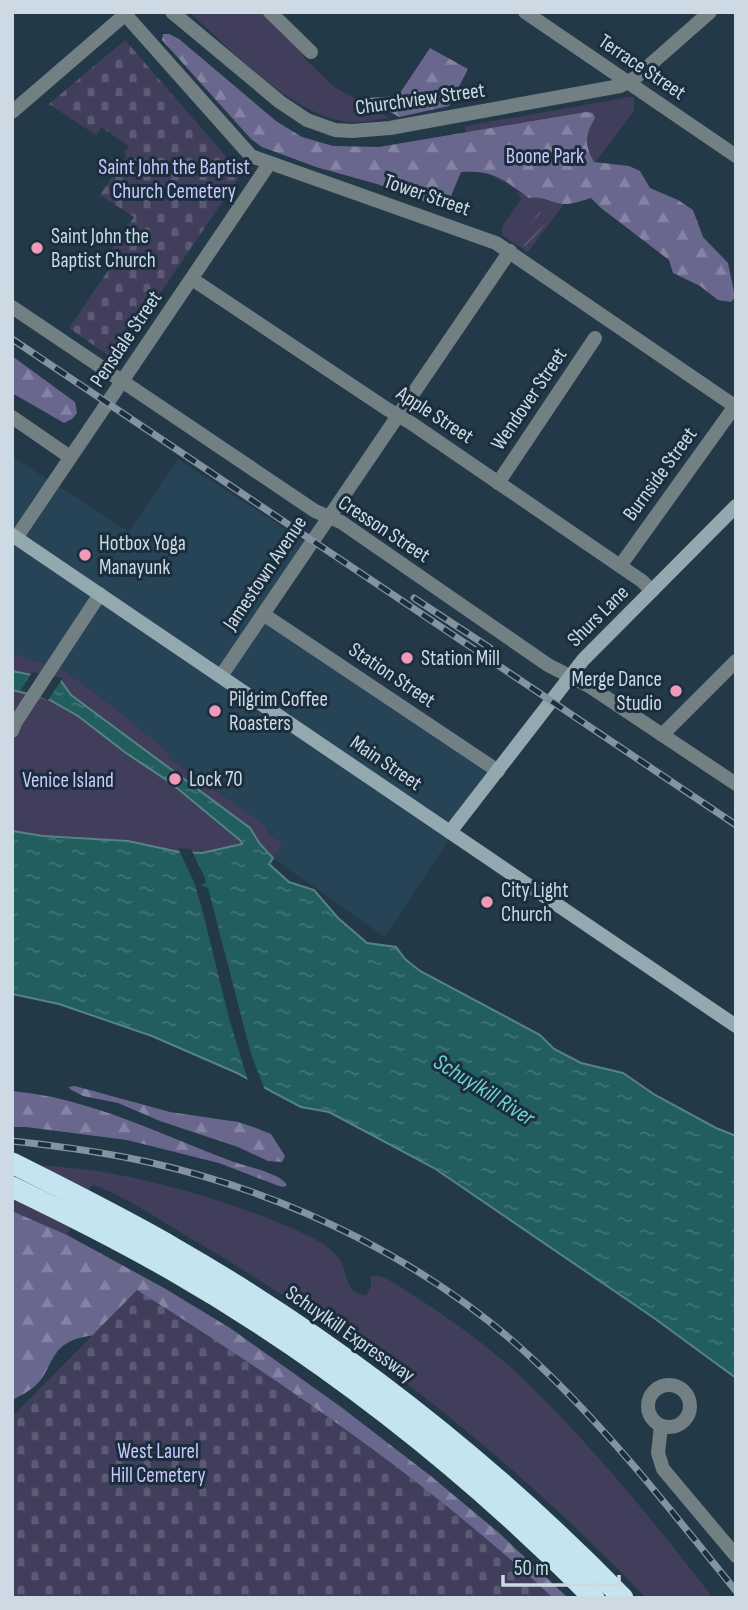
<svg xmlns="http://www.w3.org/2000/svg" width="748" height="1610" viewBox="0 0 748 1610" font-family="'Sofia Sans Condensed',sans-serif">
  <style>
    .built { fill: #274356 }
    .green { fill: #413e5c }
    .forest { fill: url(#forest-firs) }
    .cemetery { fill: url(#cemetery-stones) }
    .garden { fill: url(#garden-furrows) }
    .water { fill: url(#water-ripples); stroke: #558386; stroke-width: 2 }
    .pier { fill: #243948 }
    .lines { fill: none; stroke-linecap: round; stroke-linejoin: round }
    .street { stroke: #727f83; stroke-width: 14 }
    .secondary { stroke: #93a8af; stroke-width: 14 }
    .highway { stroke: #c4e5ef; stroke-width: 21 }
    .rail-casing { stroke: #8393a0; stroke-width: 7 }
    .rail { stroke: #1a2e3d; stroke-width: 4.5; stroke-dasharray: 13; stroke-linecap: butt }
    .poi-dot { fill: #ef9ab8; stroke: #1a2e3d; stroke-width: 2.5 }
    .labels { text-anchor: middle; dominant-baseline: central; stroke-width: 6; stroke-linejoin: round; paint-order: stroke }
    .street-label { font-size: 21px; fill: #cdd9e3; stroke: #1a2e3d }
    .park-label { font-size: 21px; fill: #cac7fc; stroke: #1a2e3d }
    .poi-label { font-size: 21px; fill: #cdd9e3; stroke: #1a2e3d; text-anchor: start }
    .water-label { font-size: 23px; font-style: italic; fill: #71d1d0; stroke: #1a2e3d }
  </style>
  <defs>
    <pattern id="forest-firs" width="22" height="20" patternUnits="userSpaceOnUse" patternTransform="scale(1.75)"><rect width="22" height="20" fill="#69678e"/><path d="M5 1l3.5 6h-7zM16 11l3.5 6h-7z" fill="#8483a3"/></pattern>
    <pattern id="cemetery-stones" width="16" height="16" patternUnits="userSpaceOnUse" patternTransform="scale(1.75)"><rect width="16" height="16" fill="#413e5c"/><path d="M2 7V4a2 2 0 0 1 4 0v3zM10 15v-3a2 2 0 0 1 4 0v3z" fill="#5b5973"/></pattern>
    <pattern id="garden-furrows" width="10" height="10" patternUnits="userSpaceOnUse" patternTransform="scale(1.75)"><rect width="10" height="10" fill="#413e5c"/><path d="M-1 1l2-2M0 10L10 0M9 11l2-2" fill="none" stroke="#5b5973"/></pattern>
    <pattern id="water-ripples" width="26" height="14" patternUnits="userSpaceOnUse" patternTransform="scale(1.75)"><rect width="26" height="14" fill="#225e5e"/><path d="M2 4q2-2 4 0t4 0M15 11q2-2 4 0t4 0" fill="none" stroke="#417475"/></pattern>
  </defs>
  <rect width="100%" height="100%" fill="#243948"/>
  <path class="built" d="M12,456L129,532L178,459L308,544L261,613L493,772L385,937L273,858L283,844L269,834L265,825L166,755L168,752L116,709L66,672L12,653Z"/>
  <g class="green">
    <path d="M189,12H262L306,54L303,57L333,86L389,118C377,119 364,123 351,122C294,118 231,49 189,12Z"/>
    <path d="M629,97H634V111L528,252L502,235V227L521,199L517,193L524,194L454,153L466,132L465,126Z"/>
    <path d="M12,653L66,672L116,709L168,752L167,756L265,825L269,834L283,844L273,858L250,845L202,853L179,852L128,841L43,836L12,831Z"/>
    <path d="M12,1163C42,1166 73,1167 103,1172C163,1182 225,1201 282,1224C300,1232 324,1241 337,1256C350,1270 342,1294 366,1295L371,1286V1275L386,1278C432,1307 480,1338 520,1376C591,1444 653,1520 713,1598H646C510,1456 355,1333 185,1235C165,1223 113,1189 92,1185L67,1235L12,1211Z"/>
  </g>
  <g class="forest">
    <path d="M163,34H169L179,39L276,121L302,137L333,146L379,147L586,112L593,113L595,118C585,135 584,145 594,162L629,166L640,171L650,188L678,200L693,210L703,237L728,263L735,297L731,302L718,300L700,286L673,273L669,260L601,208L591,198C584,200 575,203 568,204C553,205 544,195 529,198C503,179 494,170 461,172L451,196L443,202L429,203L377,184L316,167L262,147L251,139L162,40Z"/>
    <path d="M430,48L468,69L449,106L399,117L367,98L398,96Z"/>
    <path d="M12,356L75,402L77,413L72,419L64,423L12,393Z"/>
    <path d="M75,1086L170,1112L238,1122L256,1128L271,1134L285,1156L282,1162L268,1161L238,1147L160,1121L118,1103L83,1096L70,1089L69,1087Z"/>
    <path d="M12,1091C91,1098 161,1135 234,1162C248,1167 280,1173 287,1185L284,1187L279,1186L219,1163L127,1140L26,1127H12Z"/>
    <path d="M12,1211L67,1235L164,1288L230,1328L341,1407L432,1477L498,1532L568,1598H450L103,1334C86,1336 68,1338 57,1352C49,1362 46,1376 36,1385C30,1391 20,1396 12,1400Z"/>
  </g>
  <g class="cemetery">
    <path d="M125,40L241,174L115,360L69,328L114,262L107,256L134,217L100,195L127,156L124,154L129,146L101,127L96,135L49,104Z"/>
    <path d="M137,1290C282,1382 427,1480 553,1598H12V1417Z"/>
  </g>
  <path class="garden" d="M539,212L549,218L528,248L518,242Z"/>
  <path class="water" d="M12,671L61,681L71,695L250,828L260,844L273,858L269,864L289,882L314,890L338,918L367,943L396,947L405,959L420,971L540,1035L554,1049L581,1063L623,1073L655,1095L716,1128L736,1136V1378L654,1318L434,1168L329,1112L301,1107L237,1073L152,1036L59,1004L12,994V831L43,836L128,841L179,852L202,853L242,844L241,841L171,783L126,753L78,716L48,699L12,690Z"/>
  <g class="pier">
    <path d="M32,672L63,678L48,700L21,690Z"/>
    <path d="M178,848L191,849L204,876L206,883L200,885L208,888L251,1054L266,1093L248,1081L229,1018L202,909L194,882Z"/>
  </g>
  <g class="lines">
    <g class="street">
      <path d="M123,12L251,156L496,243L736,407"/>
      <path d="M172,12L280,102L307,120L335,130L352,131L390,128L620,86L635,78L710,12"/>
      <path d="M270,12L311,52"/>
      <path d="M525,12L736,156"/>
      <path d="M12,112L128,12"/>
      <path d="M192,279L387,409L411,423L642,581L652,591"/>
      <path d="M12,307L315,511L341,522L548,665L589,686L736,784"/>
      <path d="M12,417L70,457"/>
      <path d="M498,483L595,338"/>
      <path d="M16,538L269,164"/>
      <path d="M620,566L735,406"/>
      <path d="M263,614L498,771"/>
      <path d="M221,676L510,251"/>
      <path d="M12,731L15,723L100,594"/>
      <path d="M662,735L736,661"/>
      <circle cx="669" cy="1406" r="21"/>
      <path d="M661,1426L658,1453L663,1469L736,1556"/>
    </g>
    <g class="secondary">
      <path d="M12,535L736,1026"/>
      <path d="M450,832L583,660L736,506"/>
    </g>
    <g class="highway">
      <path d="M12,1163C66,1190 120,1217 172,1247C338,1342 489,1461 623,1598"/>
      <path d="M12,1187C66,1213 120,1240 172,1270C327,1359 468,1471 594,1598"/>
    </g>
    <g class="rail-casing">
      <g id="rail">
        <path d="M12,339L736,825"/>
        <path d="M414,598L490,648"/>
        <path d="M12,1141C58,1146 103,1152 148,1162C291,1194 432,1263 538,1364C611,1433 673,1513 736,1591"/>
      </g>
    </g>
    <use href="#rail" class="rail"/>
  </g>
  <g class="poi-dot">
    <circle cx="37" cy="248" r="7"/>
    <circle cx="85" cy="555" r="7"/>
    <circle cx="407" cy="658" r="7"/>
    <circle cx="676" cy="691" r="7"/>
    <circle cx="215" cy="711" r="7"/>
    <circle cx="175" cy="779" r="7"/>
    <circle cx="487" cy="902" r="7"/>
  </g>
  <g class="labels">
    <g class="street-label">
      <text transform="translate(642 67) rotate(34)">Terrace Street</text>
      <text transform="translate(420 99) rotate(-8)">Churchview Street</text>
      <text transform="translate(427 195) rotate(19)">Tower Street</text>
      <text transform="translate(126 339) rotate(-56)">Pensdale Street</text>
      <text transform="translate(529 399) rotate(-56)">Wendover Street</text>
      <text transform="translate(435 415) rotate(33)">Apple Street</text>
      <text transform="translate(660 474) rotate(-54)">Burnside Street</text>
      <text transform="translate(384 529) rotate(33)">Cresson Street</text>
      <text transform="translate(265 573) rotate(-56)">Jamestown Avenue</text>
      <text transform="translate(598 616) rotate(-45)">Shurs Lane</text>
      <text transform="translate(392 675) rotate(34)">Station Street</text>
      <text transform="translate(386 763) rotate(34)">Main Street</text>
      <text transform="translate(350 1334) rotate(35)">Schuylkill Expressway</text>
    </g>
    <g class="park-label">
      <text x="545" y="156">Boone Park</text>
      <text x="174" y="167">Saint John the Baptist<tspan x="174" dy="24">Church Cemetery</tspan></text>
      <text x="68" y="780">Venice Island</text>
      <text x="158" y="1451">West Laurel<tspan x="158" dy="24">Hill Cemetery</tspan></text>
    </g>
    <g class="poi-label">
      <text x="51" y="236">Saint John the<tspan x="51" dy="24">Baptist Church</tspan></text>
      <text x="99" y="543">Hotbox Yoga<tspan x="99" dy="24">Manayunk</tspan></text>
      <text x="421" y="658">Station Mill</text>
      <text x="662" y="679" text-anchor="end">Merge Dance<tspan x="662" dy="24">Studio</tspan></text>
      <text x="229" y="699">Pilgrim Coffee<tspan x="229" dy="24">Roasters</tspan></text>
      <text x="189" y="779">Lock 70</text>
      <text x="501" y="890">City Light<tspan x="501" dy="24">Church</tspan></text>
    </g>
    <g class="water-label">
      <text transform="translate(484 1090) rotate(32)">Schuylkill River</text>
    </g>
  </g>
  <rect width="748" height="1610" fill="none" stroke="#cdd9e3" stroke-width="28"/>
  <path d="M503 1575v10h116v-10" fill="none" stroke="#cdd9e3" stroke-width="3.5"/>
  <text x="514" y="1575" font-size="21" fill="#cdd9e3" stroke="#1a2e3d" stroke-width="5" paint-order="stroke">50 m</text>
</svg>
